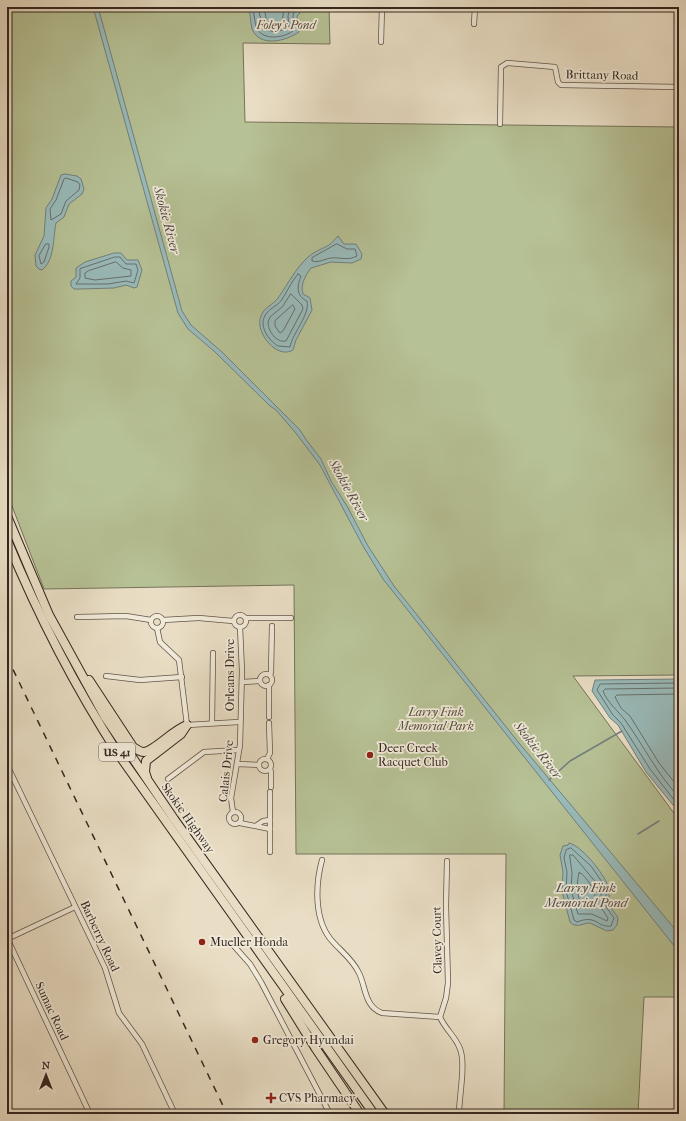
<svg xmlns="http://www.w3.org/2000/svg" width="686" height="1121" viewBox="0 0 686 1121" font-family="'IM FELL French Canon',serif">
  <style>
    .green { fill: #b6c195; stroke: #75745a }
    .water { fill: #9bb; stroke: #717f7d }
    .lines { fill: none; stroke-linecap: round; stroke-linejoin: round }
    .shore { stroke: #66706e; stroke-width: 1 }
    .stream { stroke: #717f7d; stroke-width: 1.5 }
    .minor-casing { stroke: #615449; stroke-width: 6 }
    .motorway-casing { stroke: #342620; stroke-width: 10 }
    .minor { stroke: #f1ead9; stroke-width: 4.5 }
    .motorway { stroke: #e9dec5; stroke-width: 8 }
    .rail { stroke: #342620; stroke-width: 1.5; stroke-dasharray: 7 7; stroke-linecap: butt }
    .poi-dot { fill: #8f2418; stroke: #f1ead9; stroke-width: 1.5 }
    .labels { text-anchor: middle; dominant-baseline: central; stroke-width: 3.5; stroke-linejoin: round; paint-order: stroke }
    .shield { fill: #f1ead9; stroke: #6d6158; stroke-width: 1 }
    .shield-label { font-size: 11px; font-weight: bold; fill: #342620 }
    .park-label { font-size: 12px; font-style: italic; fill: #544d3d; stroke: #f1ead9 }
    .street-label { font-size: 12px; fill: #342620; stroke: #f1ead9 }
    .poi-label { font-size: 12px; fill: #342620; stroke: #f1ead9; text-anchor: start }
    .water-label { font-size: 13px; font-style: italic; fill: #4d4b47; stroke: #f1ead9 }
  </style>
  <rect width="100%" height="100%" fill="#e9dec5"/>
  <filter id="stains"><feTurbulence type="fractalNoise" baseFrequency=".005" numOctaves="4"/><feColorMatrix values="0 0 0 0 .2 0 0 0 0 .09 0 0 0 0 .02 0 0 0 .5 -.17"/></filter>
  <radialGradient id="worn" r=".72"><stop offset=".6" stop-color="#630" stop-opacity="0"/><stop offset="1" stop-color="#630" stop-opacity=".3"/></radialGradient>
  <path class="green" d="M7,7H329L330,44L243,43L245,122L679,127V675L573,676L679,820V997H644L638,1114H504L506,854H296L294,585L44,589L7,493Z"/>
  <g class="water">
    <path d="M93,7H98L182,311L191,325L222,352L300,430L305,438L321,459L331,481L347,506L368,546L394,586L519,743L675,929L679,935V952L383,579L363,546L320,465L295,432L276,410L270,406L215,352L188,329L178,313Z"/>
    <path d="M248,7H299L300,13L297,16L299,32C286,41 260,48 252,29C250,21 251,14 248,7Z"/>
    <path d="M65,174L77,176L81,179L84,189L82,194L69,204L64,217L56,223C53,237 55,260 42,270L39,269L36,266L35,255L44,236L46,208L52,199L61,175Z"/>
    <path d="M338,236L344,244H356L362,254L361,259L352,263L331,262L311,268C305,276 300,285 303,294L310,298L312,310L296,340L293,350C277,360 254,332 261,316C264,307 273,305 278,298C288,284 295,269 308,257C315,251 322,249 329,245C333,242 335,239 338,236Z"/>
    <path d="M114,253H121L127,260H138L142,270L137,287L134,288L126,285L114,288L79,289H74L71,286V281L76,277V268L85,262Z"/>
    <path d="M679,679V807L673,805L646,772L618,725L610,718L592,691L595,680Z"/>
    <path d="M569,843C582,846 604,874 608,886C610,892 608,899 610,905C611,909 616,914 618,918L617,925L613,930L607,931L590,923C582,923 577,929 570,922L562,891L563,872L560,855L563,846L568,845Z"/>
  </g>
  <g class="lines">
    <g class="shore">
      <path d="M252,7C255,14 254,22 257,29C264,41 285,38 294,30L293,16L295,7"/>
      <path d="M258,7L263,29L275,32L289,28L288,16L290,7"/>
      <path d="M264,7L267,23L276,26L282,24L284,7"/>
      <path d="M66,178L78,182L80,185L79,190L66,201L61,214L51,220L50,209L56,200L64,179Z"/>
      <path d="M46,244H49V247L44,262L41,264L39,256Z"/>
      <path d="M337,244L347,249H355L357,256C348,261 340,257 331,258C324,259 319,263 312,261V258Z"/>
      <path d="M115,257H120L126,264H136L138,270L134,283L126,281L108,284H76L80,278V269Z"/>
      <path d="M116,262L123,268L131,270V276L95,280L85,278V273L88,271Z"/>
      <path d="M298,274L301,276C297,286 296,296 307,301C310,315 293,332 290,347L278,346C268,340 258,325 266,314C270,308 277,306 281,301C287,292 291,282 298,274Z"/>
      <path d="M291,294L302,305L303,309L286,341C276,343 268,331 268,322L270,317L282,307Z"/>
      <path d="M293,305L295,309L283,331L280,333L275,326V321Z"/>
      <path d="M679,683L600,684L597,690L613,715L621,723L650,769L675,801L679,802"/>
      <path d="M679,688L605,689L603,691C607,702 618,711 625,720C644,746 657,774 679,797"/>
      <path d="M679,694L617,695L615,697L621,708L630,716L659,763L679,788"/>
      <path d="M571,848L591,866L602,882L606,892V907L614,918L611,926C597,928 597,914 577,922L574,920L566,891L567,872L564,858L566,850Z"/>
      <path d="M570,855H573L598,885L601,893L602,909L608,918L607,921L592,914H578L571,890L572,873Z"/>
      <path d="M579,873H581C590,882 599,895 594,908H583C577,897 576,885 579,873Z"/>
    </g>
    <g class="stream">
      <path d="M549,780L570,761L622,731"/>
      <path d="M638,834L659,821"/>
    </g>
    <g class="minor-casing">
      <g id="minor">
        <path d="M557,7L560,9H621L628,7"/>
        <path d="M474,24L475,7"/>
        <path d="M381,42L382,7"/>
        <path d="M500,124L501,67L507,63L555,67L558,82L561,85L679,87"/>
        <circle cx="240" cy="621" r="6"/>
        <circle cx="157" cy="622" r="6"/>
        <path d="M77,617L126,616L151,620"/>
        <path d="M199,618L233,621"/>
        <path d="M246,618H291"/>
        <path d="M163,620L198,618"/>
        <path d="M157,628L160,642L179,660L187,725L239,722"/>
        <circle cx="266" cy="680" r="6"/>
        <path d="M270,675L271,672L272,626"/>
        <path d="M106,676L140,680L182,677"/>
        <path d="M242,682L260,681"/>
        <path d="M269,717V685"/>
        <path d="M212,723L213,653"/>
        <circle cx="265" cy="765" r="6"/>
        <path d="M267,759L270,753L269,723"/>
        <path d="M237,764L259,765"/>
        <path d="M7,765L105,968L119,1013L142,1044L175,1114"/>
        <path d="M270,769L271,772V787"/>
        <path d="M168,779L204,752L239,750"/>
        <circle cx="235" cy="818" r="6"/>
        <path d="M233,812L231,798L240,745L242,671L240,627"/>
        <path d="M240,823L270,829"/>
        <path d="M257,825L263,821L270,820"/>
        <path d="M270,852V792"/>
        <path d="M322,860C315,886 314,922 333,942C342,952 353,960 359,973C366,987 364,1006 382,1013L440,1017C445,1029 456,1037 460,1049C466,1063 459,1097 459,1114"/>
        <path d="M7,938L90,1114"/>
        <path d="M7,939L75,907"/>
        <path d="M234,946L250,964L261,982L330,1114"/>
        <path d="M440,1017L446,998L448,983L446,906L447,861"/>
      </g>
    </g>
    <g class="motorway-casing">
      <g id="motorway">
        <path d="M7,516L49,615L105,717L174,819L385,1114"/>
        <path d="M7,540C38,615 75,687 119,755L374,1114"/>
        <path d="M89,680L133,747C136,749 140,752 144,752C154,751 173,730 187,725"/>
        <path d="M147,778L145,772L146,761L181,734L187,725"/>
        <path d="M285,999L316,1049L360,1114"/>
      </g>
    </g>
    <use href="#minor" class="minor"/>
    <use href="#motorway" class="motorway"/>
    <path class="rail" d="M7,657L227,1114"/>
  </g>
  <g class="poi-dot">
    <circle cx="370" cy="755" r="4"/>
    <circle cx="202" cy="942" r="4"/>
    <circle cx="255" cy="1040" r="4"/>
    <path d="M269 1092h4v4h4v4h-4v4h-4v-4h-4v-4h4z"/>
  </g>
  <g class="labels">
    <rect class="shield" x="99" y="743" width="36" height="18" rx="3"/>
    <g class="shield-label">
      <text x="117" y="752">US 41</text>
    </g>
    <g class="park-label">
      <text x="286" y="25">Foley’s Pond</text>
      <text x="436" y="712">Larry Fink<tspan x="436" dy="14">Memorial Park</tspan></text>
    </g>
    <g class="street-label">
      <text transform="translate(602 75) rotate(1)">Brittany Road</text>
      <text transform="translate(230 675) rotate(-90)">Orleans Drive</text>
      <text transform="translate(226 771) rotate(-84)">Calais Drive</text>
      <text transform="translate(188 818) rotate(55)">Skokie Highway</text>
      <text transform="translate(100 936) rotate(65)">Barberry Road</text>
      <text transform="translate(437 940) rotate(-91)">Clavey Court</text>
      <text transform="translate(52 1011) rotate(65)">Sumac Road</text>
    </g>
    <g class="poi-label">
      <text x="378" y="748">Deer Creek<tspan x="378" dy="14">Racquet Club</tspan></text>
      <text x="210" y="942">Mueller Honda</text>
      <text x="263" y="1040">Gregory Hyundai</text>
      <text x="279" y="1098">CVS Pharmacy</text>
    </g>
    <g class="water-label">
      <text transform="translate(167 220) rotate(75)">Skokie River</text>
      <text transform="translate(349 490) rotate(61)">Skokie River</text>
      <text transform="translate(538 750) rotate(52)">Skokie River</text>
      <text x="586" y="887">Larry Fink<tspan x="586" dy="15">Memorial Pond</tspan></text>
    </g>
  </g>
  <rect width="686" height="1121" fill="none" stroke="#e9dec5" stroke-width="24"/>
  <rect x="8" y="8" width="670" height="1105" fill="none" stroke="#342620" stroke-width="2"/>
  <rect x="12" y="12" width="662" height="1097" fill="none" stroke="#342620"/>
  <g transform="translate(46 1075)" stroke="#f1ead9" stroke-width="3" paint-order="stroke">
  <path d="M0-3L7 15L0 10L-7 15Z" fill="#342620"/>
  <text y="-6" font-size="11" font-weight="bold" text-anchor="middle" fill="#342620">N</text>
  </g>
  <rect width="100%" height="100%" filter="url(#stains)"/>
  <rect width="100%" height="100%" fill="url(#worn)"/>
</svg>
